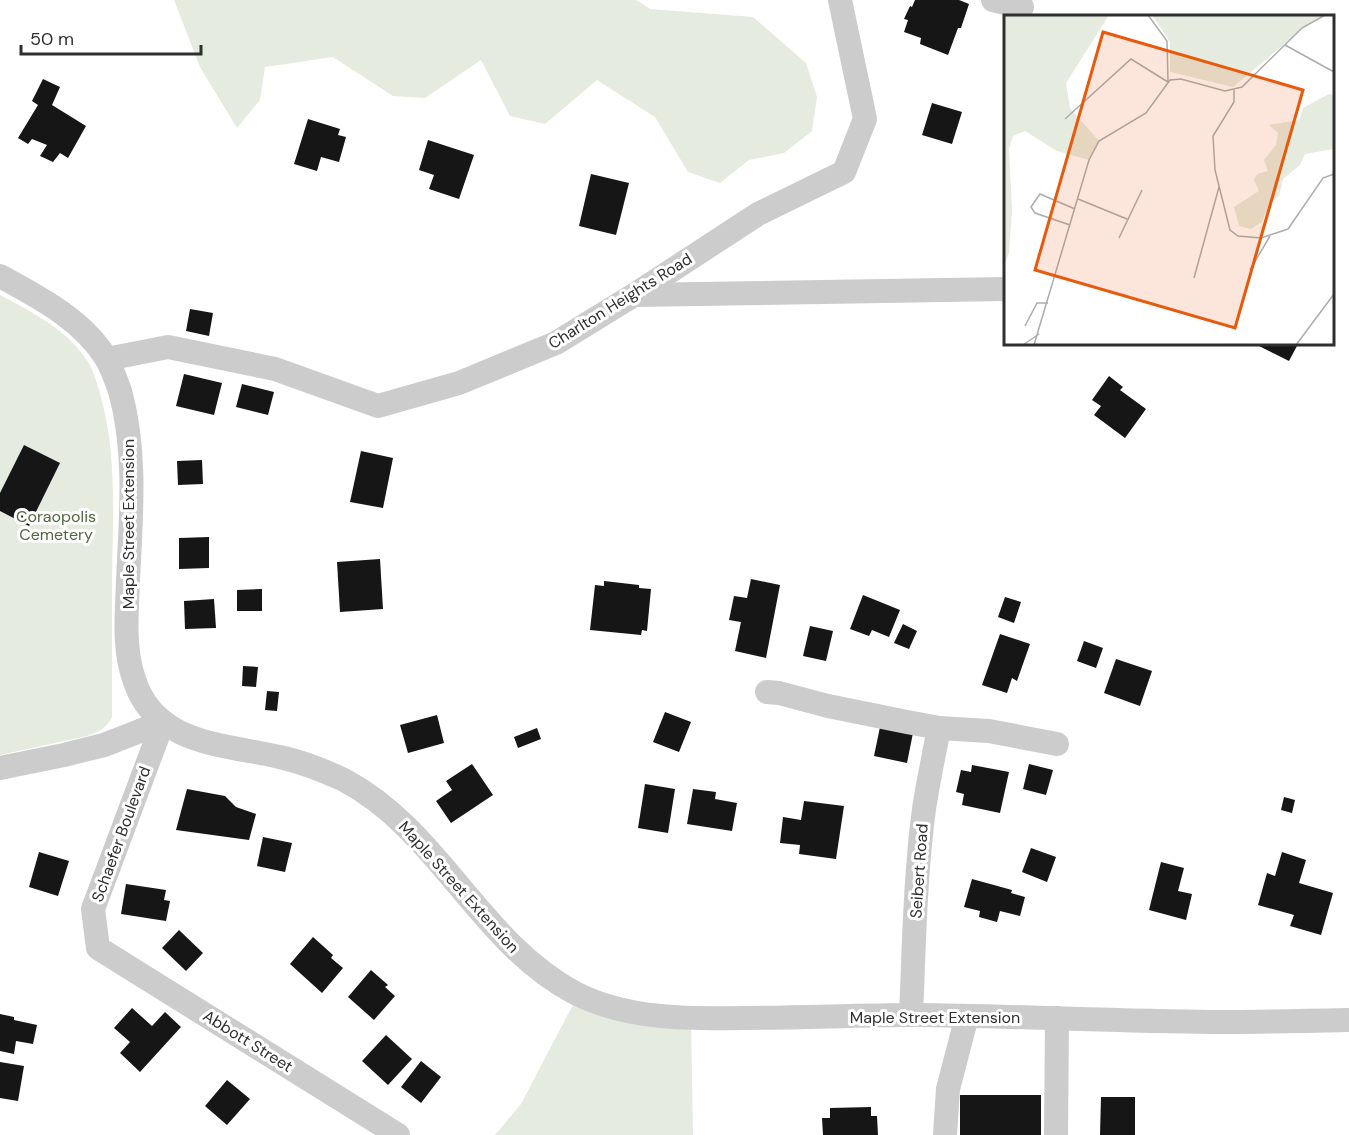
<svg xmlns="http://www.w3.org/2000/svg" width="1349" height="1135" viewBox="0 0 1349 1135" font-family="'DM Sans',sans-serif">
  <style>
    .green { fill: #e5ebde }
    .building { fill: #161616 }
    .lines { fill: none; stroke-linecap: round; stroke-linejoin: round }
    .minor { stroke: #ccc; stroke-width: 24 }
    .labels { text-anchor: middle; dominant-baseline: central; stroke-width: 6; stroke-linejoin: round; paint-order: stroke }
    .street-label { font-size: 16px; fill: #2f2f2f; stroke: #fff }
    .park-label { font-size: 16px; fill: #526740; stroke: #fff }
    .inset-road { fill: none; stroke: #acacac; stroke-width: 1.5 }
    .view { fill: #e8590c; fill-opacity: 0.15; stroke: #e8590c; stroke-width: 3 }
    .inset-edge { fill: none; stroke: #2f2f2f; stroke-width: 3 }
  </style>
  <rect width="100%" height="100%" fill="#fff"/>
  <g class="green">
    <path d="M174,0H636L650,9L753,17L806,63L817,97L812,131L784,153L749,160L720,183L688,172L655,117L597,80L545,124L510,116L481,60L425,98L393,96L333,57L265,67L260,100L237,128L200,67Z"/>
    <path d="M0,295C30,311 64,328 84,356C93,368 96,380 100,394C117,452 113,515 112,576C112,623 112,670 112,717C106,729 98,732 87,736L0,755Z"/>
    <path d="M578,995L691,1018L693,1135H495L521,1104Z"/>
  </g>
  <g class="building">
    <path d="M915,0H959L969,4L961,28H958L948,55L920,44L921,38L904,32L908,20L904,19L910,6L912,7Z"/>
    <path d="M43,79L60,87L52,105L86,126L68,158L60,153L53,162L40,156L47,145L32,139L28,144L18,138L38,105L32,101Z"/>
    <path d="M932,103L962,112L952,144L922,135Z"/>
    <path d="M308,119L340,129L338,135L346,137L339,162L321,157L317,171L294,164Z"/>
    <path d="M428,140L474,155L459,199L429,189L434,175L419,170Z"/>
    <path d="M591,174L629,183L616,235L579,226Z"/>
    <path d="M190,309L213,313L209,336L186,331Z"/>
    <path d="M1258,344H1298L1289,361L1257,345Z"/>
    <path d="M184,374L222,383L214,415L176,406Z"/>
    <path d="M1109,376L1123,387L1120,390L1146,409L1125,438L1094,415L1101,406L1092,400Z"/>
    <path d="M242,384L274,392L268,415L236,407Z"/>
    <path d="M24,445L60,463L29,526L0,511V493Z"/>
    <path d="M361,451L393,458L383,508L350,502Z"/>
    <path d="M202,460L203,484L178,485L177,461Z"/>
    <path d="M209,537V568L179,569V538Z"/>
    <path d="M380,559L383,609L340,612L337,562Z"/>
    <path d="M751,579L780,585L766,658L735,651L741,622L729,620L734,596L747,598Z"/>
    <path d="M604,581L639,585V588L651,589L647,631L642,630L641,635L590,630L595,585L604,586Z"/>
    <path d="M262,589V611H237V590Z"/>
    <path d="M863,595L900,610L889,637L872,630L869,636L850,629Z"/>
    <path d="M1005,597L1021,602L1014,623L998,617Z"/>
    <path d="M214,599L216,628L185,629L184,601Z"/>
    <path d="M903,624L917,631L909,649L894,643Z"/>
    <path d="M810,626L833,631L826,661L803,656Z"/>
    <path d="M1000,634L1030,644L1017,681L1012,678L1007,693L982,685Z"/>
    <path d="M1084,641L1103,648L1096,668L1077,661Z"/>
    <path d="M1116,659L1152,671L1140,706L1104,693Z"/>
    <path d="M243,666L258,667L256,687L242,686Z"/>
    <path d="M267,691L279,692L277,711L265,710Z"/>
    <path d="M665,712L691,722L679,752L653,742Z"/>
    <path d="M437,715L444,743L408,753L400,725Z"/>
    <path d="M880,727L913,733L907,763L874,756Z"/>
    <path d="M537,728L541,739L518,748L514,737Z"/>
    <path d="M472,764L493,795L451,823L436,801L452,790L446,781Z"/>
    <path d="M1029,764L1053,770L1046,795L1023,789Z"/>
    <path d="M972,765L1009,772L1000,813L962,805L964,794L956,792L961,770L971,772Z"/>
    <path d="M645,784L675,789L668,833L638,828Z"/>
    <path d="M187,789L225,796L236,807L256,814L249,840L176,830Z"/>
    <path d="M693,789L716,792L715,799L737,803L732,831L687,824Z"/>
    <path d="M1284,797L1295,800L1292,813L1281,810Z"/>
    <path d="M804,801L844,806L836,859L799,854L800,845L780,843L783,817L801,820Z"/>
    <path d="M263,837L292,843L285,872L257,866Z"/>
    <path d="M1031,848L1056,857L1047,882L1022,872Z"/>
    <path d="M39,852L69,861L58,896L29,887Z"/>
    <path d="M1282,852L1306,860L1299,883L1333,893L1321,935L1290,926L1294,915L1258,905L1267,873L1275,876Z"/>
    <path d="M1161,862L1184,868L1178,891L1192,894L1186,920L1149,910Z"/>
    <path d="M972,879L1012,890L1011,893L1025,897L1020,916L1000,911L997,922L979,917L980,911L964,907Z"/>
    <path d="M126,884L166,890L164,900L170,901L166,921L121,914Z"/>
    <path d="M179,930L203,953L186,971L162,948Z"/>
    <path d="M313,937L333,955L331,958L343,968L322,993L290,964Z"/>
    <path d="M371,970L388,985L385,987L395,996L374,1020L348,997Z"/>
    <path d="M132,1008L152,1026L165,1012L181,1027L140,1072L120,1053L130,1042L114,1028Z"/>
    <path d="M0,1014L14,1017V1020L37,1025L33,1044L16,1041L14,1054L0,1051Z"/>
    <path d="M386,1035L412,1059L388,1085L362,1061Z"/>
    <path d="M421,1061L441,1077L421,1103L401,1087Z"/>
    <path d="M0,1062L24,1066L18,1101L0,1098Z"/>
    <path d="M227,1080L250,1099L227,1125L205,1106Z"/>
    <rect x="960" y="1095" width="81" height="40"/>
    <path d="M1101,1097H1135V1135H1100Z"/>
    <path d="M871,1107V1116H877L878,1135H823L822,1118H830V1108Z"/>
  </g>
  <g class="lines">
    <g class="minor">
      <path d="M993,0L1022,7"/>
      <path d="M0,276C38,297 82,319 106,358C112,368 116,380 120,391C137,452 131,517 128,580C127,613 123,647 134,679C155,747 228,744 284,758C305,763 325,771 344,780C439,830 480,943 575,993C626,1019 687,1019 743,1018C800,1018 858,1015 915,1015C1014,1016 1114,1021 1213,1022C1259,1022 1304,1021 1349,1020"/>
      <path d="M634,295L1006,289"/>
      <path d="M107,359L168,347L275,369L378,406L459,383L556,343L634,295L758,214L844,172L865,119L840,0"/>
      <path d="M767,692L779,693L828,706L907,722L939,728L989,731L1057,744"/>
      <path d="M163,722L93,909L98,948L398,1135"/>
      <path d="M0,768L64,755L104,745L163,722"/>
      <path d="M911,1015C914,947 915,877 924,809C928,782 934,755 939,728"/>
      <path d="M945,1135L948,1089L967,1016"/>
      <path d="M1056,1135L1057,1018"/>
    </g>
  </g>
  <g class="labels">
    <g class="street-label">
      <text transform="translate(620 301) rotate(-32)">Charlton Heights Road</text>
      <text transform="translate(128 524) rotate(-90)">Maple Street Extension</text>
      <text transform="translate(121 834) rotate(-70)">Schaefer Boulevard</text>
      <text transform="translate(919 871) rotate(-86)">Seibert Road</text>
      <text transform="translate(459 887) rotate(48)">Maple Street Extension</text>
      <text x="935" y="1017">Maple Street Extension</text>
      <text transform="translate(248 1041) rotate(32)">Abbott Street</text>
    </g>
    <g class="park-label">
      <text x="56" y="516">Coraopolis<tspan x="56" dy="18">Cemetery</tspan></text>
    </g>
  </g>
  <g transform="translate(1004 15)">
    <rect width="330" height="330" fill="#fff"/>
    <path d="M0,0H105L62,68L66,93L95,126L85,145L53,136L21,116L9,121L5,134L8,196L5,238L0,251ZM148,0H321L308,6L229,72L166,57V27ZM325,79L330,80V134L301,139L296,150L279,164L275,181L265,189L258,207L247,214L235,211L230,192L255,176L250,165L253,159L264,156L260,145L272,130L274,118L265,110L295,105L299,93Z" fill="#e5ebde"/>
    <path class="inset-road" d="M144,0L163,26L164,66M281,30L330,57M230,75V87L209,121L211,155L226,215L234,221L257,223L284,214L319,163L330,159M61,104L127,44L164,67M74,184L123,204M66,210L31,198L27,192L36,179L71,194M115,223L138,175M246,255L266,221M190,263L215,172M21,311L33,288H44M19,330L35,319M30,330L85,145L95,126L142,98L166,65L177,64L221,76L238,72L298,13L321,0M292,330L330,279"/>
    <path class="view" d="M99,17L299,75L231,313L31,255Z"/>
    <rect width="330" height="330" class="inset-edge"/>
  </g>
  <path d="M21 45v9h180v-9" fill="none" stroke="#2f2f2f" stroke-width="3"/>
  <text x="30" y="45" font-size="18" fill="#2f2f2f" stroke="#ffffff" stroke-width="4.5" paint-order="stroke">50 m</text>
</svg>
